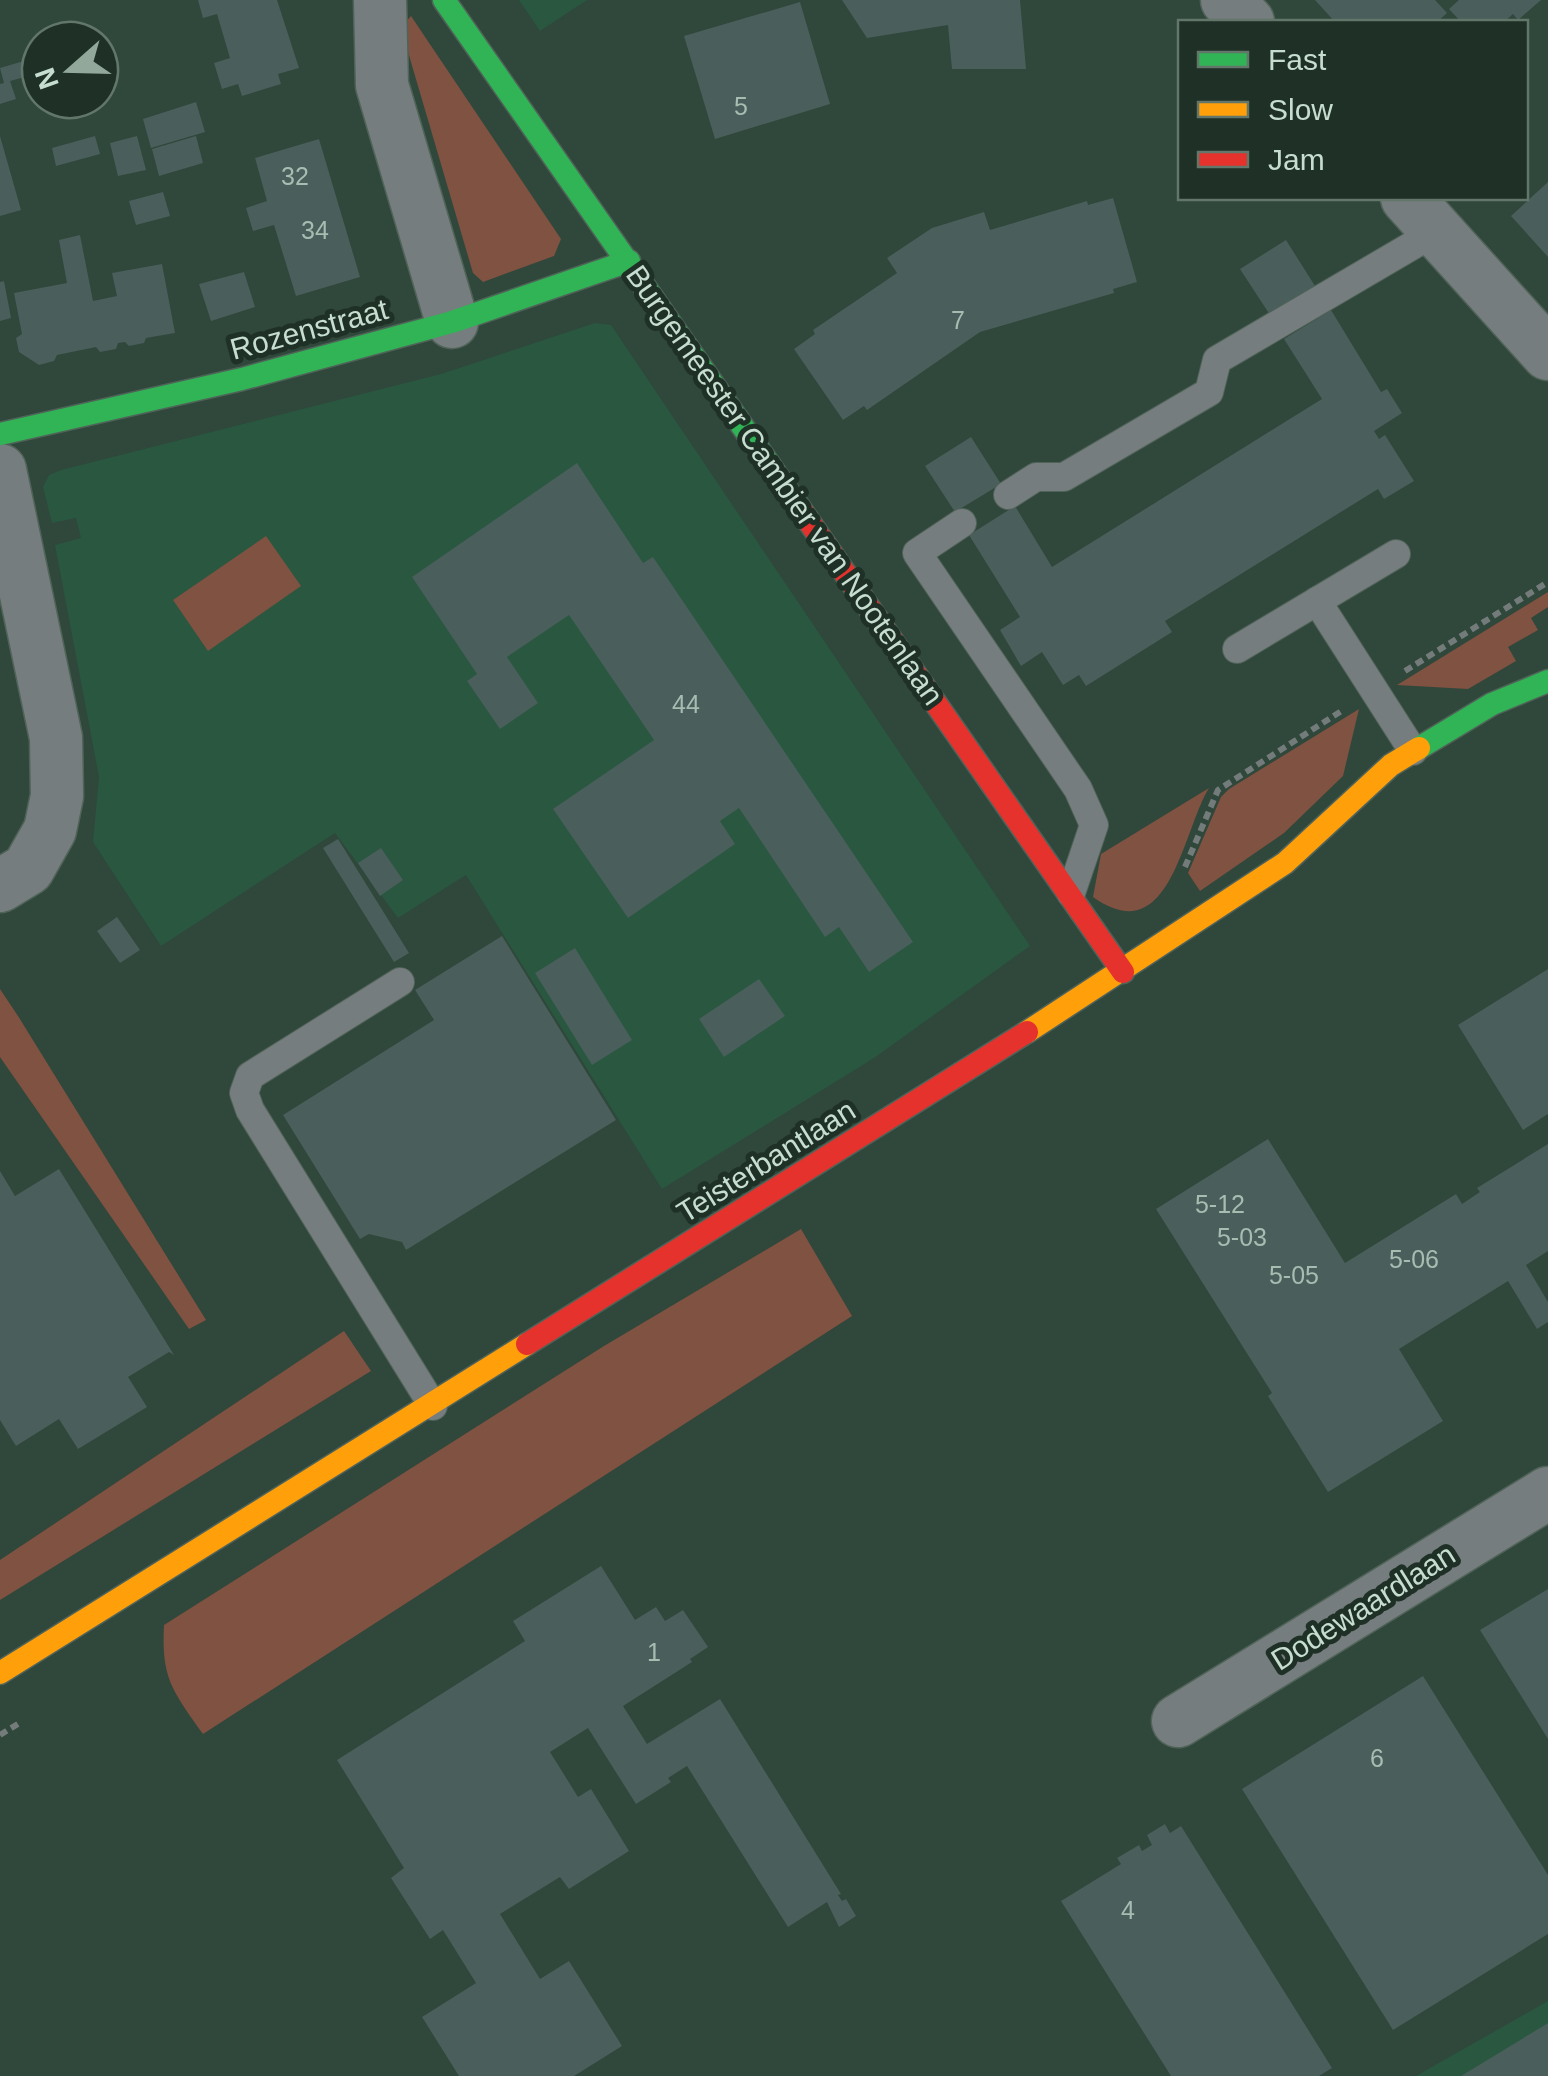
<svg xmlns="http://www.w3.org/2000/svg" width="1548" height="2076" viewBox="0 0 1548 2076" font-family="Arial,sans-serif">
  <style>
    .built { fill: #295740 }
    .green { fill: #7f5241 }
    .building { fill: #4a5e5b }
    .lines { fill: none; stroke-linecap: round; stroke-linejoin: round }
    .lane-casing { stroke: #506359; stroke-width: 30 }
    .street-casing { stroke: #506359; stroke-width: 55 }
    .fast-casing { stroke: #506359; stroke-width: 25 }
    .slow-casing { stroke: #506359; stroke-width: 25 }
    .jam-casing { stroke: #506359; stroke-width: 25 }
    .path { stroke: #747c7b; stroke-width: 6; stroke-dasharray: 8 5; stroke-linecap: butt }
    .lane { stroke: #767d7e; stroke-width: 28 }
    .street { stroke: #767d7e; stroke-width: 52 }
    .fast { stroke: #30b455; stroke-width: 22 }
    .slow { stroke: #ff9f0a; stroke-width: 22 }
    .jam { stroke: #e5322d; stroke-width: 22 }
    .labels { text-anchor: middle; dominant-baseline: central; stroke-width: 10; stroke-linejoin: round; paint-order: stroke }
    .number-label { font-size: 25px; fill: #a7bdb2 }
    .street-label { font-size: 30px; fill: #c6ddcf; stroke: #1f3127 }
  </style>
  <rect width="100%" height="100%" fill="#30473b"/>
  <g class="built">
    <path d="M519,0H587L540,31Z"/>
    <path d="M595,323L611,325L1030,946L874,1058L662,1189L466,875L398,918L335,833L161,946L93,842L99,777L55,545L81,538L76,518L52,523L43,487L49,475L61,470L441,374Z"/>
    <path d="M1548,2001V2076H1416Z"/>
  </g>
  <g class="green">
    <path d="M411,16L561,239L554,256L483,282L473,273L403,35L405,23Z"/>
    <path d="M266,536L301,586L208,651L173,600Z"/>
    <path d="M1548,592V607L1531,618L1538,630L1508,647L1516,661L1468,689L1397,685Z"/>
    <path d="M1359,709L1343,776L1284,833L1200,891L1188,873L1221,797L1229,789Z"/>
    <path d="M1209,788C1182,832 1170,952 1093,897L1101,854Z"/>
    <path d="M0,989L18,1016L206,1320L189,1329L0,1057Z"/>
    <path d="M801,1229L852,1316L203,1734C173,1691 161,1679 164,1625L604,1346Z"/>
    <path d="M344,1331L371,1371L0,1600V1560Z"/>
  </g>
  <g class="building">
    <path d="M198,0H277L299,68L278,74L281,84L242,96L238,84L222,89L214,63L230,58L217,14L203,18Z"/>
    <path d="M842,0H1020L1026,69H952L948,25L867,38Z"/>
    <path d="M1315,0H1435L1447,13L1437,22H1335Z"/>
    <path d="M1459,0H1541L1518,20L1513,14L1504,22H1461L1449,9Z"/>
    <path d="M800,2L830,104L715,139L684,36Z"/>
    <path d="M27,60L29,66L40,63V84L35,85L32,75L10,81L16,99L0,104V84L4,83L0,68Z"/>
    <path d="M196,102L205,132L151,148L143,119Z"/>
    <path d="M0,136L21,210L0,216Z"/>
    <path d="M95,136L100,154L56,166L52,148Z"/>
    <path d="M137,136L146,170L118,176L110,143Z"/>
    <path d="M196,136L203,163L159,176L152,149Z"/>
    <path d="M319,139L360,277L296,296L274,225L253,231L246,208L267,201L255,158Z"/>
    <path d="M1548,182V257L1511,216Z"/>
    <path d="M163,192L170,216L136,225L129,201Z"/>
    <path d="M1113,198L1137,282L1113,289L1114,293L980,332L867,410L864,406L843,420L794,349L815,334L813,330L897,273L887,258L932,228L984,212L990,230L1087,201L1088,205Z"/>
    <path d="M80,235L93,301L117,296L112,273L162,264L175,333L146,338L144,343L129,346L125,342L118,343L116,349L100,352L96,347L57,355L54,361L39,365L19,352L16,338L22,334L14,293L67,283L59,240Z"/>
    <path d="M1286,240L1315,286L1270,315L1240,269Z"/>
    <path d="M244,272L255,307L211,321L199,284Z"/>
    <path d="M4,281L11,318L0,321V282Z"/>
    <path d="M1331,310L1381,392L1387,389L1402,413L1374,431L1379,439L1385,435L1414,481L1384,499L1378,489L1165,621L1172,632L1086,686L1079,675L1063,685L1042,652L1021,666L1000,630L1020,617L969,535L1015,506L1052,567L1322,399L1284,339Z"/>
    <path d="M971,437L1001,484L955,512L925,466Z"/>
    <path d="M577,463L643,563L653,557L913,942L869,972L839,927L825,937L739,808L720,821L735,844L628,918L553,809L654,740L569,615L507,657L538,703L500,729L467,681L477,674L412,577Z"/>
    <path d="M338,839L409,953L394,962L323,848Z"/>
    <path d="M381,848L403,880L380,896L358,863Z"/>
    <path d="M117,917L140,950L120,963L97,931Z"/>
    <path d="M502,936L616,1120L406,1250L402,1242L369,1234L360,1239L283,1115L434,1020L415,990Z"/>
    <path d="M575,948L632,1040L592,1065L535,973Z"/>
    <path d="M1548,969V1114L1523,1130L1458,1025Z"/>
    <path d="M759,979L785,1016L724,1057L699,1019Z"/>
    <path d="M1268,1139L1345,1263L1456,1194L1462,1204L1480,1192L1477,1188L1548,1144V1251L1526,1265L1548,1302V1322L1537,1329L1508,1281L1399,1349L1443,1421L1328,1492L1268,1396L1272,1393L1156,1209Z"/>
    <path d="M59,1169L174,1355L169,1352L128,1377L147,1407L78,1449L59,1419L16,1446L0,1420V1171L15,1196Z"/>
    <path d="M601,1566L635,1620L656,1607L665,1621L683,1610L708,1647L690,1659L692,1662L623,1706L647,1744L720,1699L841,1894L838,1895L842,1901L846,1899L856,1916L839,1927L827,1902L788,1927L687,1766L668,1778L671,1782L636,1804L588,1728L550,1752L578,1797L591,1789L629,1851L569,1889L560,1877L500,1914L540,1979L569,1961L622,2046L574,2076H459L422,2017L476,1983L443,1930L430,1939L391,1878L404,1868L337,1760L525,1641L513,1621Z"/>
    <path d="M1548,1589V1739L1480,1630Z"/>
    <path d="M1423,1676L1548,1875V1934L1393,2030L1242,1789Z"/>
    <path d="M1165,1824L1170,1833L1181,1826L1332,2068L1319,2076H1171L1061,1901L1121,1864L1117,1858L1139,1845L1142,1851L1152,1845L1147,1835Z"/>
    <path d="M1548,2023V2076H1461Z"/>
  </g>
  <g class="lines">
    <g class="lane-casing">
      <g id="lane">
        <path d="M1008,495L1036,477H1064L1209,392L1217,360L1437,231"/>
        <path d="M962,523L917,553L1078,789L1094,825L1071,893"/>
        <path d="M1317,601L1413,751"/>
        <path d="M1237,649L1396,554"/>
        <path d="M400,982L250,1076L244,1093L250,1110L433,1406"/>
      </g>
    </g>
    <g class="street-casing">
      <g id="street">
        <path d="M380,0L382,85L452,322"/>
        <path d="M1227,0L1248,22"/>
        <path d="M1407,198L1548,354"/>
        <path d="M0,470L56,738L57,796L50,830L28,869L0,886"/>
        <path d="M1178,1721L1548,1493"/>
      </g>
    </g>
    <g class="fast-casing">
      <g id="fast">
        <path d="M444,0L801,510"/>
        <path d="M0,434L242,379L452,322L629,261"/>
        <path d="M1419,748L1492,704L1548,681"/>
      </g>
    </g>
    <g class="slow-casing">
      <g id="slow">
        <path d="M1027,1032L1285,863L1391,765L1419,748"/>
        <path d="M0,1673L527,1344"/>
      </g>
    </g>
    <g class="jam-casing">
      <g id="jam">
        <path d="M801,510L1123,972"/>
        <path d="M527,1344L1027,1032"/>
      </g>
    </g>
    <g class="path">
      <path d="M1405,671L1548,582"/>
      <path d="M1185,867L1218,790L1343,710"/>
      <path d="M0,1735L21,1722"/>
    </g>
    <use href="#lane" class="lane"/>
    <use href="#street" class="street"/>
    <use href="#fast" class="fast"/>
    <use href="#slow" class="slow"/>
    <use href="#jam" class="jam"/>
  </g>
  <g class="labels">
    <g class="number-label">
      <text x="741" y="106">5</text>
      <text x="295" y="176">32</text>
      <text x="315" y="230">34</text>
      <text x="958" y="320">7</text>
      <text x="686" y="704">44</text>
      <text x="1220" y="1204">5-12</text>
      <text x="1242" y="1237">5-03</text>
      <text x="1414" y="1259">5-06</text>
      <text x="1294" y="1275">5-05</text>
      <text x="654" y="1652">1</text>
      <text x="1377" y="1758">6</text>
      <text x="1128" y="1910">4</text>
    </g>
    <g class="street-label">
      <text transform="translate(309 329) rotate(-15)">Rozenstraat</text>
      <text transform="translate(785 485) rotate(55)">Burgemeester Cambier van Nootenlaan</text>
      <text transform="translate(766 1161) rotate(-32)">Teisterbantlaan</text>
      <text transform="translate(1363 1607) rotate(-32)">Dodewaardlaan</text>
    </g>
  </g>
  <rect x="1178" y="20" width="350" height="180" fill="#1f3127" stroke="#62766a" stroke-width="2.5"/>
  <rect x="1198" y="52" width="50" height="15" fill="#30b455" stroke="#62766a" stroke-width="2.5"/>
  <text x="1268" y="70" font-size="30" fill="#c6ddcf">Fast</text>
  <rect x="1198" y="102" width="50" height="15" fill="#ff9f0a" stroke="#62766a" stroke-width="2.5"/>
  <text x="1268" y="120" font-size="30" fill="#c6ddcf">Slow</text>
  <rect x="1198" y="152" width="50" height="15" fill="#e5322d" stroke="#62766a" stroke-width="2.5"/>
  <text x="1268" y="170" font-size="30" fill="#c6ddcf">Jam</text>
  <g transform="translate(70 70) rotate(250)"><circle r="48" fill="#1f3127" stroke="#62766a" stroke-width="2.5"/>
  <path d="M0-8L18 38L0 25L-18 38Z" fill="#92a89b"/>
  <text y="-15" font-size="28" font-weight="bold" text-anchor="middle" fill="#c6ddcf">N</text>
  </g>
</svg>
